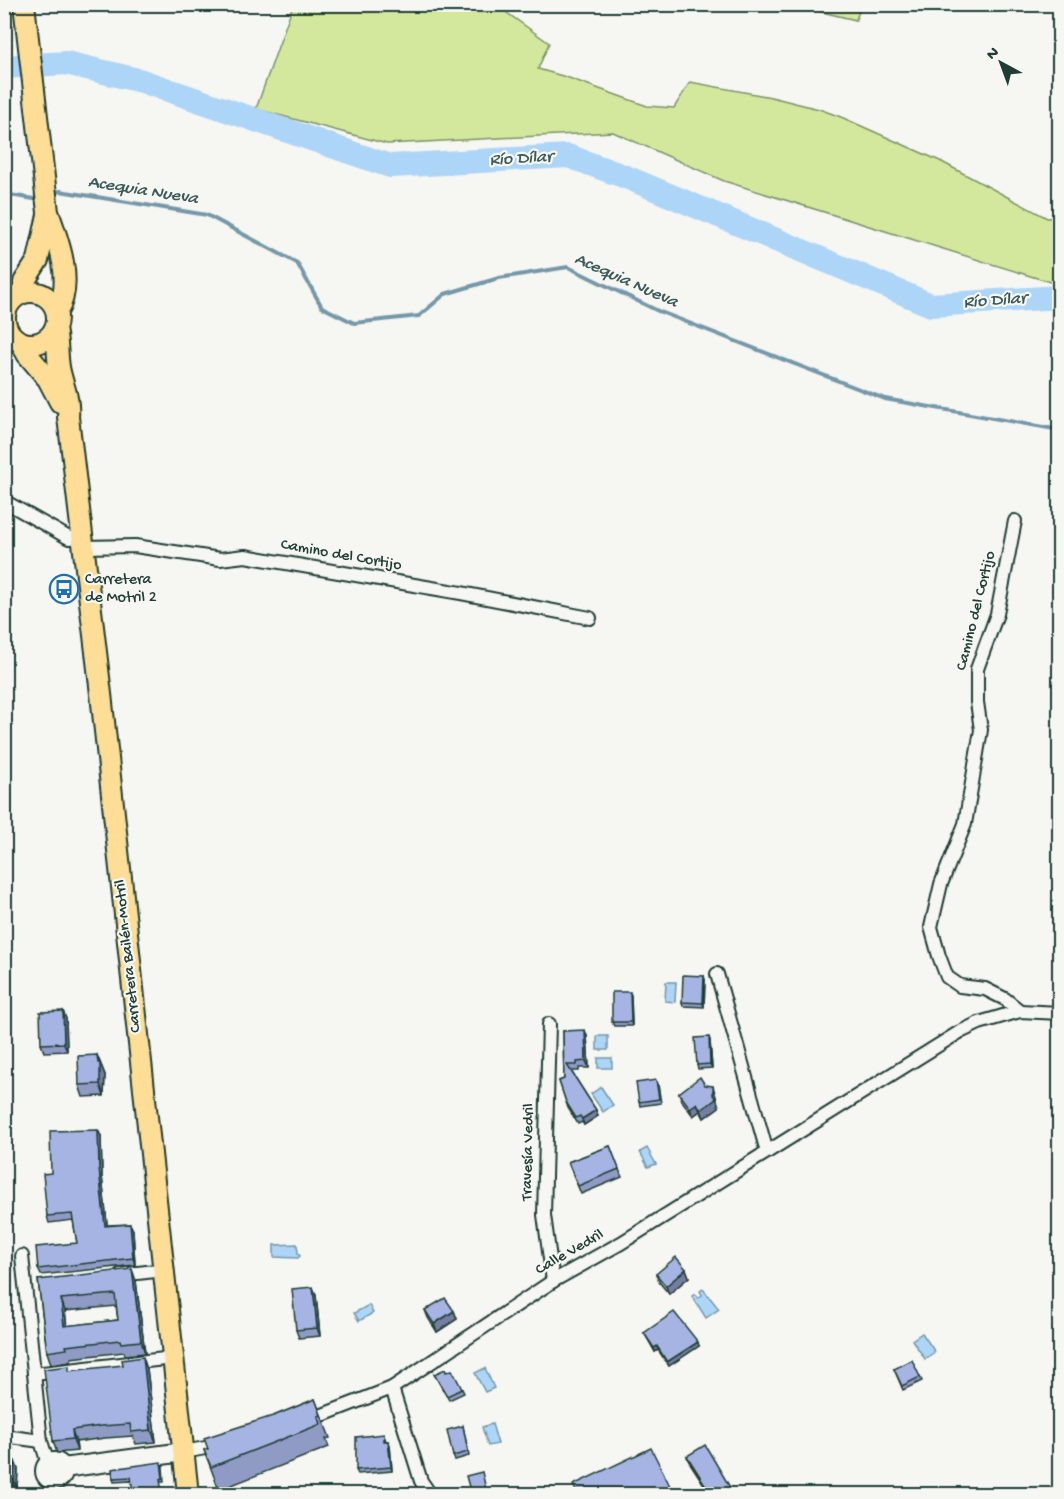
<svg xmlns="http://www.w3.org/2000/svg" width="1064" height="1499" viewBox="0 0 1064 1499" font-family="'Gochi Hand',sans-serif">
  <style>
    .green { fill: #d4e89d; stroke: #7a9268; stroke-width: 1.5 }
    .water { fill: #acd5f7; stroke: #7498a9; stroke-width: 1.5 }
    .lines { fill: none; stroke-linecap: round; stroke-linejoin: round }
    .stream { stroke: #7498a9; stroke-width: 4 }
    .river { stroke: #acd5f7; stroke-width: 24 }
    .street-casing { stroke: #1f3d34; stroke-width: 16 }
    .secondary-casing { stroke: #1f3d34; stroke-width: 22 }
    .primary-casing { stroke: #1f3d34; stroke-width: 24 }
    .street { stroke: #f6f6f2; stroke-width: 12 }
    .secondary { stroke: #f6f6f2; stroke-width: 18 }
    .primary { stroke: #fedd96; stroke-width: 20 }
    .wall { fill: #8f9bc4; stroke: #1f3d34; stroke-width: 1.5; fill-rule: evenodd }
    .shaded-wall { fill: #747ea0; stroke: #1f3d34; stroke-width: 1.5 }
    .building { fill: #a6b4e4; stroke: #1f3d34; stroke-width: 1.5; fill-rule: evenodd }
    .labels { text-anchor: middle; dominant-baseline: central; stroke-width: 4.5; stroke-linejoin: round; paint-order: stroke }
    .street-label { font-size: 16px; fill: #1f3d34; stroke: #f6f6f2 }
    .poi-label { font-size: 16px; fill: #1f3d34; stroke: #f6f6f2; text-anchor: start }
    .water-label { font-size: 18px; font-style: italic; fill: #3b5b5b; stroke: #f6f6f2 }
  </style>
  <rect width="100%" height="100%" fill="#f6f6f2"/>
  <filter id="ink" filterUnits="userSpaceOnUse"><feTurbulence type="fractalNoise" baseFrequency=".0167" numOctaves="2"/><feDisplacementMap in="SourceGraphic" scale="12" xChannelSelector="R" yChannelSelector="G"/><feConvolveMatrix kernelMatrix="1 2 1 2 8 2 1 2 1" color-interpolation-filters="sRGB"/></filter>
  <g filter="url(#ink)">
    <g class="green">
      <path d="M293,5H496L549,43L538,69L566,77L647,106L674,108L690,82L771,97L819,109L841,117L940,161L1047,218L1059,217V280L1053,283L724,181L613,132L387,144L256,109Z"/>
      <path d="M792,5L861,4V5L856,20Z"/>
    </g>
    <g class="water">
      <path d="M666,982H676L675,1002L665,1001Z"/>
      <rect x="597" y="1036" width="11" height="14"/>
      <rect x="598" y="1058" width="14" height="10"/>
      <path d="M601,1087L613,1105L603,1112L591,1094Z"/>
      <path d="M647,1148L656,1164L648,1167L640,1152Z"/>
      <path d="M297,1244L298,1253L300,1256L298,1258L274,1257V1245Z"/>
      <path d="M703,1289L719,1309L706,1318L692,1296L695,1294L698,1298L702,1295L700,1291Z"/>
      <path d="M369,1305L373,1313L359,1321L354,1313Z"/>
      <path d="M922,1333L935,1352L925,1359L912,1340Z"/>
      <path d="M485,1368L494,1388L485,1392L475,1373Z"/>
      <path d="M492,1424L498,1444L488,1446L482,1427Z"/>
    </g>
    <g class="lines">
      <g class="stream">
        <path d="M53,193L60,191L207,215L297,263L322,307L354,323L419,316L445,294L499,278L568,267L658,311L885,399L1060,430"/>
        <path d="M4,194L34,199L40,197"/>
      </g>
      <path class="river" d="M4,67L66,63L142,81L390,166L568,156L626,177L931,305L1060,297"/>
      <g class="street-casing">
        <g id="street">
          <path d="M4,501L69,538L83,537"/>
          <path d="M1015,521L997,614L977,669V702L981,730L965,824L941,884L931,927L939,956L947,977L960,986L985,989L1005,999L1020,1011"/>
          <path d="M84,547L135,546L220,559L245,556L461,593L590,618"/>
          <path d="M717,974L767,1152"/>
          <path d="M549,1024L544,1215L553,1281"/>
          <path d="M22,1256L41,1441L48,1464"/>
          <path d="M120,1275L164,1270"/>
          <path d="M34,1374L173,1358"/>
          <path d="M392,1388L421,1481L430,1494"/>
          <path d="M307,1421L392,1388L553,1281L621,1243L958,1033L979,1023L1020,1011L1060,1013"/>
          <path d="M4,1436L41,1441"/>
          <path d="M184,1452L221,1445"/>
        </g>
      </g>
      <g class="secondary-casing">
        <g id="secondary">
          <path d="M4,303H10"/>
          <path d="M4,335L12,336"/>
          <circle cx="54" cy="1471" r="9"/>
          <path d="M63,1468L184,1452"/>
        </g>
      </g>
      <g class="primary-casing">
        <g id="primary">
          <path d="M24,4L48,212C59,242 74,283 57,312"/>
          <circle cx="31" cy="318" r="26"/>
          <path d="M24,292V282L38,260L48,215"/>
          <path d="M55,329C58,342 57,354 59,367C62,385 70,397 68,417L101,694L188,1494"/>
          <path d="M21,342L27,354L48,379L60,402"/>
        </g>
      </g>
      <use href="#street" class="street"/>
      <use href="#secondary" class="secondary"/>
      <use href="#primary" class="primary"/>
    </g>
    <g class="wall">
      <path d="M704,976L705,980L704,1007L683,1006L682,1002Z"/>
      <path d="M631,996L632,1026H614L612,1022Z"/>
      <path d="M63,1011L66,1019L67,1051L44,1052L41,1044Z"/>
      <path d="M563,1031L587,1036L589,1068H579V1071H571L596,1110L598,1116L584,1125L582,1122L578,1124L568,1108L559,1081L564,1079Z"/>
      <path d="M710,1041L712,1068L698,1069L697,1065Z"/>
      <path d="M97,1055L105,1075L104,1096L83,1097L79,1085Z"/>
      <path d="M658,1084L661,1103L640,1106L639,1102Z"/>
      <path d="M705,1085L715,1094L716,1099L719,1107L704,1118L700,1111L693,1116L682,1101L679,1093Z"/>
      <path d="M101,1136L102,1176L107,1225L130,1224L133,1230L135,1265L41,1275L38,1269L77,1243L73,1220L49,1223L47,1216L51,1173Z"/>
      <path d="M610,1146L622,1177L581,1194L568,1162Z"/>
      <path d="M686,1269L689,1277L669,1294L659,1282L656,1274Z"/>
      <path d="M38,1280L136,1281L145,1353L125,1355L124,1352L71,1358V1361L51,1364L47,1352ZM116,1306L118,1320L67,1326L65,1311Z"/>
      <path d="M316,1295L320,1336L299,1338L296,1330Z"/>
      <path d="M425,1310L454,1311L457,1319L437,1332L428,1318Z"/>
      <path d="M644,1333L699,1346L669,1366L658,1350L655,1352Z"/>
      <path d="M147,1369L156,1442L136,1444L133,1436L105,1438L76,1442L77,1451L57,1453L53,1441L71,1371Z"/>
      <path d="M894,1369L920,1377L922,1381L903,1390Z"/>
      <path d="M446,1372L462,1389L464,1393L449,1400L434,1374Z"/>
      <path d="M315,1399L330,1438L326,1439L329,1447L219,1490L204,1450L276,1415Z"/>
      <path d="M463,1426L469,1456L455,1460L453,1456Z"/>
      <path d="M4,1436L9,1437L13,1450L11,1461L18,1469L17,1488L15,1487V1494L4,1492Z"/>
      <path d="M385,1438L386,1441H388L390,1445L392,1471L358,1474L356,1470Z"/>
      <path d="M687,1456L734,1494H710L688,1460Z"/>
      <path d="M163,1466L164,1482L131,1481L114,1482L113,1478Z"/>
    </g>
    <g class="shaded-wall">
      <path d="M704,976L705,980L704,1007L703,1003Z"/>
      <path d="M630,992L631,996L632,1026L631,1022Z"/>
      <path d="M63,1011L66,1019L67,1051L64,1043Z"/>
      <path d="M585,1030L587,1036L589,1068L586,1061Z"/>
      <path d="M709,1037L710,1041L712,1068L710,1064Z"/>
      <path d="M97,1055L105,1075L104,1096L100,1084Z"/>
      <path d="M713,1086L719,1107L704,1118L701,1110L713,1095Z"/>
      <path d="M697,1103L700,1111L693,1116L690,1108Z"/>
      <path d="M596,1110L598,1116L584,1125L582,1119Z"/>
      <path d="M98,1130L101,1136L102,1176L108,1232L105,1226L99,1169Z"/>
      <path d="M130,1224L133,1230L135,1265L133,1258Z"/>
      <path d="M132,1269L136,1281L145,1353L141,1341Z"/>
      <path d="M686,1269L689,1277L669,1294L666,1286Z"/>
      <path d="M313,1287L316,1295L320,1336L317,1328Z"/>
      <path d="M61,1299L65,1311L68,1338L64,1326Z"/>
      <path d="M454,1311L457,1319L437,1332L434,1324Z"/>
      <path d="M698,1342L699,1346L669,1366L667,1362Z"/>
      <path d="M657,1346L658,1350L655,1352L654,1348Z"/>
      <path d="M143,1357L147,1369L156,1442L151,1430Z"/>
      <path d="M5,1393L8,1401L5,1428L4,1427Z"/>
      <path d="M72,1430L76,1442L77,1451L73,1439Z"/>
      <path d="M9,1437L13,1450L10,1468L8,1460Z"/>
      <path d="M388,1441L390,1445L392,1471L391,1467Z"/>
      <path d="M15,1461L18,1469L17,1488L14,1480Z"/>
      <path d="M12,1479L15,1487V1494L12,1486Z"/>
    </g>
    <g class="building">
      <path d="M683,975L704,976L703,1003L682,1002Z"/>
      <path d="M612,992H630L631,1022H612Z"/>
      <path d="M63,1011L64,1043L41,1044L40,1012Z"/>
      <path d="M585,1030L586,1061L577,1062V1065H567L596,1110L582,1119L580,1116L576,1118L566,1102L559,1081L564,1079L563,1031Z"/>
      <path d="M709,1037L710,1064L697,1065L695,1038Z"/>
      <path d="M97,1055L98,1063H100V1084L79,1085L78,1056Z"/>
      <path d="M700,1077L705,1085L713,1086V1095L716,1099L701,1110L697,1103L690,1108L679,1093Z"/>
      <path d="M656,1080L659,1099L639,1102L636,1083Z"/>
      <path d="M98,1130L99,1169L105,1226L130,1224L133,1258L38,1269L36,1247L77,1243L72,1214L47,1216L43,1174L51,1173L50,1131Z"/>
      <path d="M610,1146L619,1169L578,1186L568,1162Z"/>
      <path d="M676,1257L686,1269L666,1286L656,1274Z"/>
      <path d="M132,1269L141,1341L121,1343L120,1340L66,1346L67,1349L47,1352L38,1280ZM115,1294L118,1320L64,1326L61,1299Z"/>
      <path d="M313,1287L317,1328L296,1330L292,1289Z"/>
      <path d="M445,1298L454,1311L434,1324L425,1310Z"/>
      <path d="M674,1312L698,1342L667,1362L657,1346L654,1348L644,1333Z"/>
      <path d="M143,1357L151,1430L131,1432L130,1424L101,1426L72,1430L73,1439L53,1441L44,1369L69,1366V1371L123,1365L122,1360Z"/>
      <path d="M912,1360L920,1377L902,1386L894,1369Z"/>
      <path d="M445,1369L446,1372L452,1370L462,1389L447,1396L434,1374Z"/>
      <path d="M315,1399L321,1415L318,1416L321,1424L211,1467L204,1450L208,1449L204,1438L276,1415Z"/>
      <path d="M463,1426L468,1452L453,1456L447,1430Z"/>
      <path d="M384,1434V1441H388L391,1467L356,1470V1437Z"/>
      <path d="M4,1436L9,1437L8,1441L10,1442L8,1460L15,1461L14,1480L12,1479V1486L4,1485Z"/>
      <path d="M705,1445L734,1494H711L687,1456Z"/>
      <path d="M651,1448L674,1494H578L573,1485Z"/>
      <path d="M161,1462L163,1478L160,1479L162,1494H133L131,1477L113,1478L112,1469Z"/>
      <path d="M482,1472L487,1494H471L466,1476Z"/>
    </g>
  </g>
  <defs>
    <g id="bus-ring" transform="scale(1.5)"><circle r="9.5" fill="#f6f6f2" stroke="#1f6fb2" stroke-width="1.5"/><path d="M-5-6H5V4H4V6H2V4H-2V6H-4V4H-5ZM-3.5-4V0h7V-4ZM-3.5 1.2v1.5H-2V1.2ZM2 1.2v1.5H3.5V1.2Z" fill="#1f6fb2"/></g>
  </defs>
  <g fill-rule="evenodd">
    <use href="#bus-ring" x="64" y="589"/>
  </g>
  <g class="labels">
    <g class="street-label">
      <text transform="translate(341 556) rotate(10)">Camino del Cortijo</text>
      <text transform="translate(977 611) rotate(-76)">Camino del Cortijo</text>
      <text transform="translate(129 956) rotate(-96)">Carretera Bailén-Motril</text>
      <text transform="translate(529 1152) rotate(-89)">Travesía Vedril</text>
      <text transform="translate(570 1253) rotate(-30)">Calle Vedril</text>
    </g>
    <g class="poi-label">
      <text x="85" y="580">Carretera<tspan x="85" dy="18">de Motril 2</tspan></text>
    </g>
    <g class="water-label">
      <text transform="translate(521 159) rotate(-3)">Río Dílar</text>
      <text transform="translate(143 191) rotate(9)">Acequia Nueva</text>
      <text transform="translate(626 281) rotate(24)">Acequia Nueva</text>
      <text transform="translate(995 301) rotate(-4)">Río Dílar</text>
    </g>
  </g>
  <rect width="1064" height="1499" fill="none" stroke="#f6f6f2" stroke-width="24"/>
  <rect x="12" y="12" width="1040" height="1475" fill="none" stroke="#1f3d34" stroke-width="2" filter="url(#ink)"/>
  <g transform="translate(1001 63) rotate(319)" stroke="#f6f6f2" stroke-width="4.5" paint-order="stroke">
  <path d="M0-4.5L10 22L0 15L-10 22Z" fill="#1f3d34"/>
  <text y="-9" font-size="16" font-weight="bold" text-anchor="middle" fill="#1f3d34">N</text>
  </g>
</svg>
